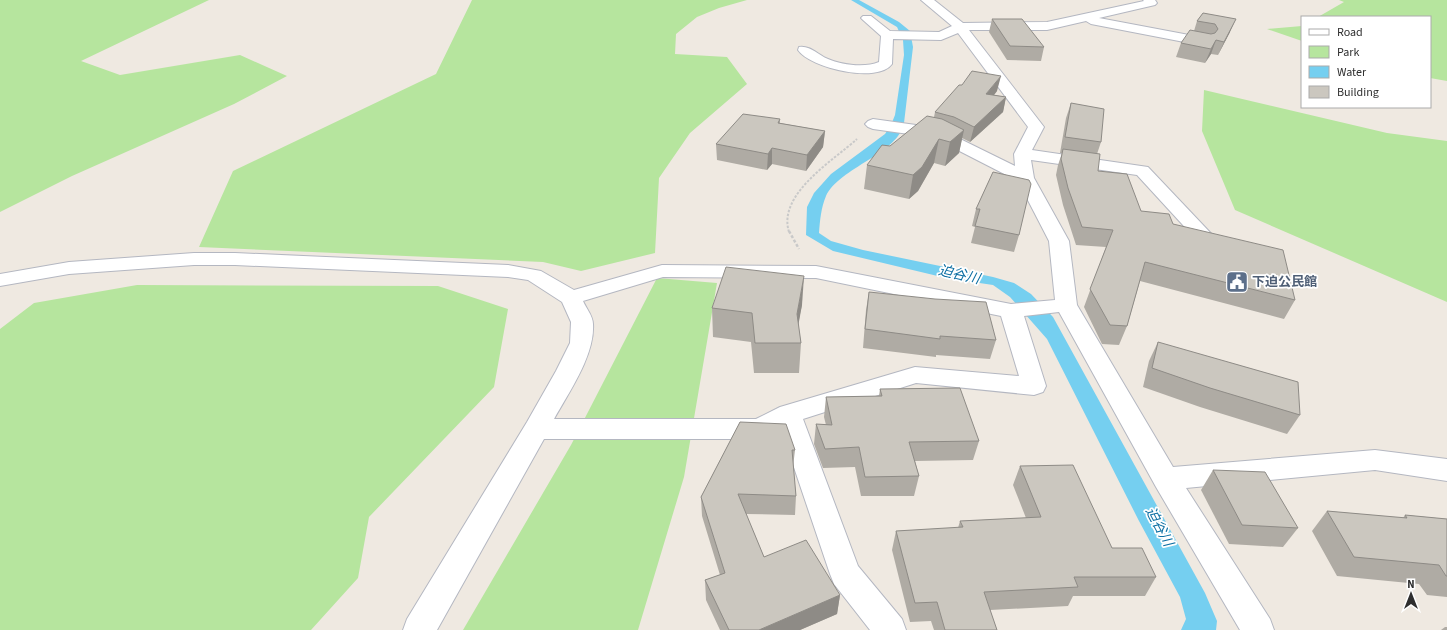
<svg xmlns="http://www.w3.org/2000/svg" width="1447" height="630" viewBox="0 0 1447 630" font-family="'Source Sans 3','Noto Sans JP',sans-serif">
  <style>
    .green { fill: #b6e59e }
    .water { fill: #75cff0 }
    .lines { fill: none; stroke-linecap: round; stroke-linejoin: round }
    .minor-casing { stroke: #b4b7c1; stroke-width: 2 }
    .path-far1 { stroke: #c9c9c9; stroke-width: 2; stroke-dasharray: 2.5 1.5; stroke-linecap: butt }
    .path { stroke: #c9c9c9; stroke-width: 2.5; stroke-dasharray: 3 2; stroke-linecap: butt }
    .minor { fill: #fff; fill-rule: evenodd }
    .wall { fill: #afaba4 }
    .shaded-wall { fill: #8e8b86 }
    .building { fill: #cbc7bf; stroke: #8e8b86 }
    .labels { text-anchor: middle; dominant-baseline: central; stroke-width: 3.5; stroke-linejoin: round; paint-order: stroke }
    .service-label { font-size: 13px; font-weight: bold; fill: #4e5e75; stroke: #fff; text-anchor: start }
    .water-label { font-size: 14px; font-style: italic; fill: #0d6fa3; stroke: #fff }
  </style>
  <rect width="100%" height="100%" fill="#efe9e1"/>
  <g class="green">
    <path d="M0,0H209L81,61L120,75L240,55L287,76L234,104L72,176L0,212Z"/>
    <path d="M472,0H747L719,8L697,17L676,34L675,54L727,57L747,84L690,133L659,178L655,253L581,271L543,262L199,247L233,171L436,74Z"/>
    <path d="M1339,0H1447V81L1430,78V17H1318L1344,2Z"/>
    <path d="M1302,26V41L1267,29Z"/>
    <path d="M1204,90L1387,133L1447,141V302L1235,210L1202,131Z"/>
    <path d="M657,278L717,283L684,477L638,630H463L571,445Z"/>
    <path d="M137,285L438,286L508,309L494,387L369,517L358,578L311,630H0V329L34,303Z"/>
  </g>
  <path class="water" d="M851,0H859L899,22L910,31L913,47L904,123C899,153 839,168 826,196C821,208 820,220 819,233L831,241L863,250L993,277L1014,283L1031,294L1053,317L1205,593L1217,621L1216,630H1181L1186,619L1180,597L1139,521L1047,339L1010,297L993,285L946,278L833,251L806,235L807,207L814,193L831,174L885,134L891,125L895,115L904,55L903,40L897,27Z"/>
  <g class="lines">
    <g class="minor-casing">
      <path id="minor" d="M921,0H934L963,23L1047,22L1144,1L1143,0H1155L1157,3L1155,5L1099,18L1205,38L1209,39L1211,42L1209,45L1205,46L1091,24L1086,21L1047,30H969L1044,127L1032,150L1148,167L1221,244L1218,248L1211,250L1204,248L1137,175L1031,160L1034,178L1069,241L1077,305L1173,467L1375,450L1447,459V481L1375,470L1186,488L1270,619L1274,630H1240L1156,487L1059,312L1024,316L1046,386L1043,392L1034,395L916,383L803,419L858,566L902,619L906,630H870L834,584L830,574L781,429L759,439H544L437,630H403L407,619L527,422L556,371L570,343L571,322L562,302L528,280L508,277L235,265H194L69,274L0,286V274L69,262L194,253H235L508,265L541,271L574,290L662,265L816,266L1011,304L1055,300L1049,241L1018,181L938,140L916,135L873,129L868,127L865,124L868,121L873,119L916,125L950,134L1015,166L1014,154L1028,127L958,33L941,40L893,39L892,64C878,84 810,68 798,50L799,47C810,45 818,55 828,59C841,65 865,68 879,62L881,36L863,20L861,18L863,16H871L890,31L939,32L952,26ZM663,277L816,278L1001,316L1019,376L915,367L780,407L756,419H554C569,392 595,355 593,324C593,316 586,308 583,301Z"/>
    </g>
    <path class="path-far1" d="M789,232C777,194 834,160 857,139"/>
    <path class="path" d="M789,231L799,249"/>
    <use href="#minor" class="minor"/>
  </g>
  <g class="wall">
    <path d="M1203,13L1230,32L1218,55L1211,54L1205,63L1176,57L1181,43L1194,31L1197,21Z"/>
    <path d="M992,19L1044,47L1041,61L1007,60L989,32Z"/>
    <path d="M997,91L994,95L1006,97L1003,112L970,142L962,138L959,153L945,166L934,163L918,191L909,199L864,189L867,165L890,146L934,117L935,112Z"/>
    <path d="M1071,103L1101,142L1097,154L1098,171L1141,211L1173,224L1295,300L1284,319L1140,281L1127,326L1119,345L1102,344L1084,307L1106,247L1076,245L1063,205L1056,175L1058,165L1062,153H1060L1066,118Z"/>
    <path d="M780,119V123L825,131L823,147L806,171L772,164L767,170L717,160L716,144Z"/>
    <path d="M993,172L1019,235L1014,252L971,243L975,227L972,226L976,209Z"/>
    <path d="M869,292L996,340L990,359L936,355V357L863,348L866,310Z"/>
    <path d="M802,305L798,324L801,343L799,373H754L751,342L713,337L712,308Z"/>
    <path d="M1158,342L1300,415L1287,434L1200,407L1143,387L1149,361Z"/>
    <path d="M880,389L979,441L973,460L915,461L919,476L914,496H861L855,467L823,468L814,444L816,424L826,425L824,417L826,397L879,396Z"/>
    <path d="M740,422L795,450L793,467L796,496L795,515L746,514L764,557L840,595L837,614L800,630H720L706,600L705,580L720,575L702,516L701,497Z"/>
    <path d="M1020,466L1112,548L1156,577L1145,596H1073L1068,606L990,610L997,630H934L931,621L910,622L892,550L896,531L958,528L960,521L1026,518L1013,485Z"/>
    <path d="M1213,470L1298,528L1283,547L1229,544L1201,490Z"/>
    <path d="M1327,511L1403,518L1405,515L1447,519V597L1427,595L1419,584L1337,576L1312,531Z"/>
    <path d="M1445,627H1447V630H1441Z"/>
  </g>
  <g class="shaded-wall">
    <path d="M1236,19L1230,32L1218,55L1224,42Z"/>
    <path d="M1216,40L1211,54L1205,63L1211,49Z"/>
    <path d="M1001,76L997,91L983,109L986,94Z"/>
    <path d="M1006,97L1003,112L970,142L974,127Z"/>
    <path d="M964,130L959,153L945,166L950,142Z"/>
    <path d="M825,131L823,147L806,171L807,155Z"/>
    <path d="M939,139L934,163L918,191L909,199L913,175Z"/>
    <path d="M772,148V164L767,170L768,154Z"/>
    <path d="M804,276L802,305L795,343L797,314Z"/>
    <path d="M840,595L837,614L800,630H759Z"/>
  </g>
  <g class="building">
    <path d="M1203,13L1236,19L1224,42L1216,40L1211,49L1181,43L1190,30L1211,34L1215,33L1218,29L1215,24L1197,21Z"/>
    <path d="M992,19H1022L1044,47L1010,46Z"/>
    <path d="M972,71L1001,76L986,94L1006,97L974,127L954,117L935,112L959,85H962Z"/>
    <path d="M1071,103L1104,109L1101,142L1065,137Z"/>
    <path d="M743,114L780,119L778,123L825,131L807,155L772,148L768,154L716,144Z"/>
    <path d="M927,116L942,119L964,130L950,142L939,139L922,167L913,175L867,165L882,145L890,146Z"/>
    <path d="M1063,149L1100,154L1098,171L1127,174L1141,211L1169,214L1173,224L1283,250L1295,300L1145,262L1127,326L1110,325L1090,289L1113,230L1082,227L1068,188L1061,159Z"/>
    <path d="M993,172L1029,180L1031,184L1019,235L975,226L980,209H976Z"/>
    <path d="M726,267L804,276L797,314L801,343H755L752,313L712,308Z"/>
    <path d="M869,292L935,299L986,302L996,340L940,336V339L865,329Z"/>
    <path d="M1158,342L1298,382L1300,415L1210,388L1152,368Z"/>
    <path d="M960,388L979,441L909,442L919,476L865,477L859,447L825,449L816,424L832,425L826,397L882,396L880,389Z"/>
    <path d="M740,422L786,424L795,450H792L796,496L738,494L764,557L806,540L840,595L759,630H729L705,580L725,573L701,497Z"/>
    <path d="M1073,465L1112,548H1142L1156,577H1074L1078,587L984,592L997,630H945L937,602L915,603L896,531L963,527L960,521L1041,517L1020,466Z"/>
    <path d="M1213,470L1265,472L1298,528L1242,525Z"/>
    <path d="M1327,511L1407,518L1405,515L1447,519V576H1446L1439,565L1354,557Z"/>
  </g>
  <defs>
    <g id="civic-square" transform="scale(1.15)"><rect x="-9" y="-9" width="18" height="18" rx="4" fill="#5c6f8a" stroke="#fff"/><path d="M-.6-6.5H3V-4.5H.6V-3L4-1V1h2V6H-6V1h2V-1L-.6-3ZM-1.2 2.5V6h2.4V2.5Z" fill="#fff"/></g>
  </defs>
  <g fill-rule="evenodd">
    <use href="#civic-square" x="1237" y="282"/>
  </g>
  <g class="labels">
    <g class="service-label">
      <text x="1252" y="282">下迫公民館</text>
    </g>
    <g class="water-label">
      <text transform="translate(959 275) rotate(13)">迫谷川</text>
      <text transform="translate(1159 527) rotate(62)">迫谷川</text>
    </g>
  </g>
  <rect x="1301" y="16" width="130" height="92" fill="#ffffff" stroke="#ababab"/>
  <rect x="1309" y="29" width="20" height="6" fill="#ffffff" stroke="#ababab"/>
  <text x="1337" y="36" font-size="12" fill="#2e2e2e">Road</text>
  <rect x="1309" y="46" width="20" height="12" fill="#b6e59e" stroke="#ababab"/>
  <text x="1337" y="56" font-size="12" fill="#2e2e2e">Park</text>
  <rect x="1309" y="66" width="20" height="12" fill="#75cff0" stroke="#ababab"/>
  <text x="1337" y="76" font-size="12" fill="#2e2e2e">Water</text>
  <rect x="1309" y="86" width="20" height="12" fill="#cbc7bf" stroke="#ababab"/>
  <text x="1337" y="96" font-size="12" fill="#2e2e2e">Building</text>
  <g transform="translate(1411 594)" stroke="#ffffff" stroke-width="3" paint-order="stroke">
  <path d="M0-3L7 15L0 10L-7 15Z" fill="#2e2e2e"/>
  <text y="-6" font-size="11" font-weight="bold" text-anchor="middle" fill="#2e2e2e">N</text>
  </g>
</svg>
